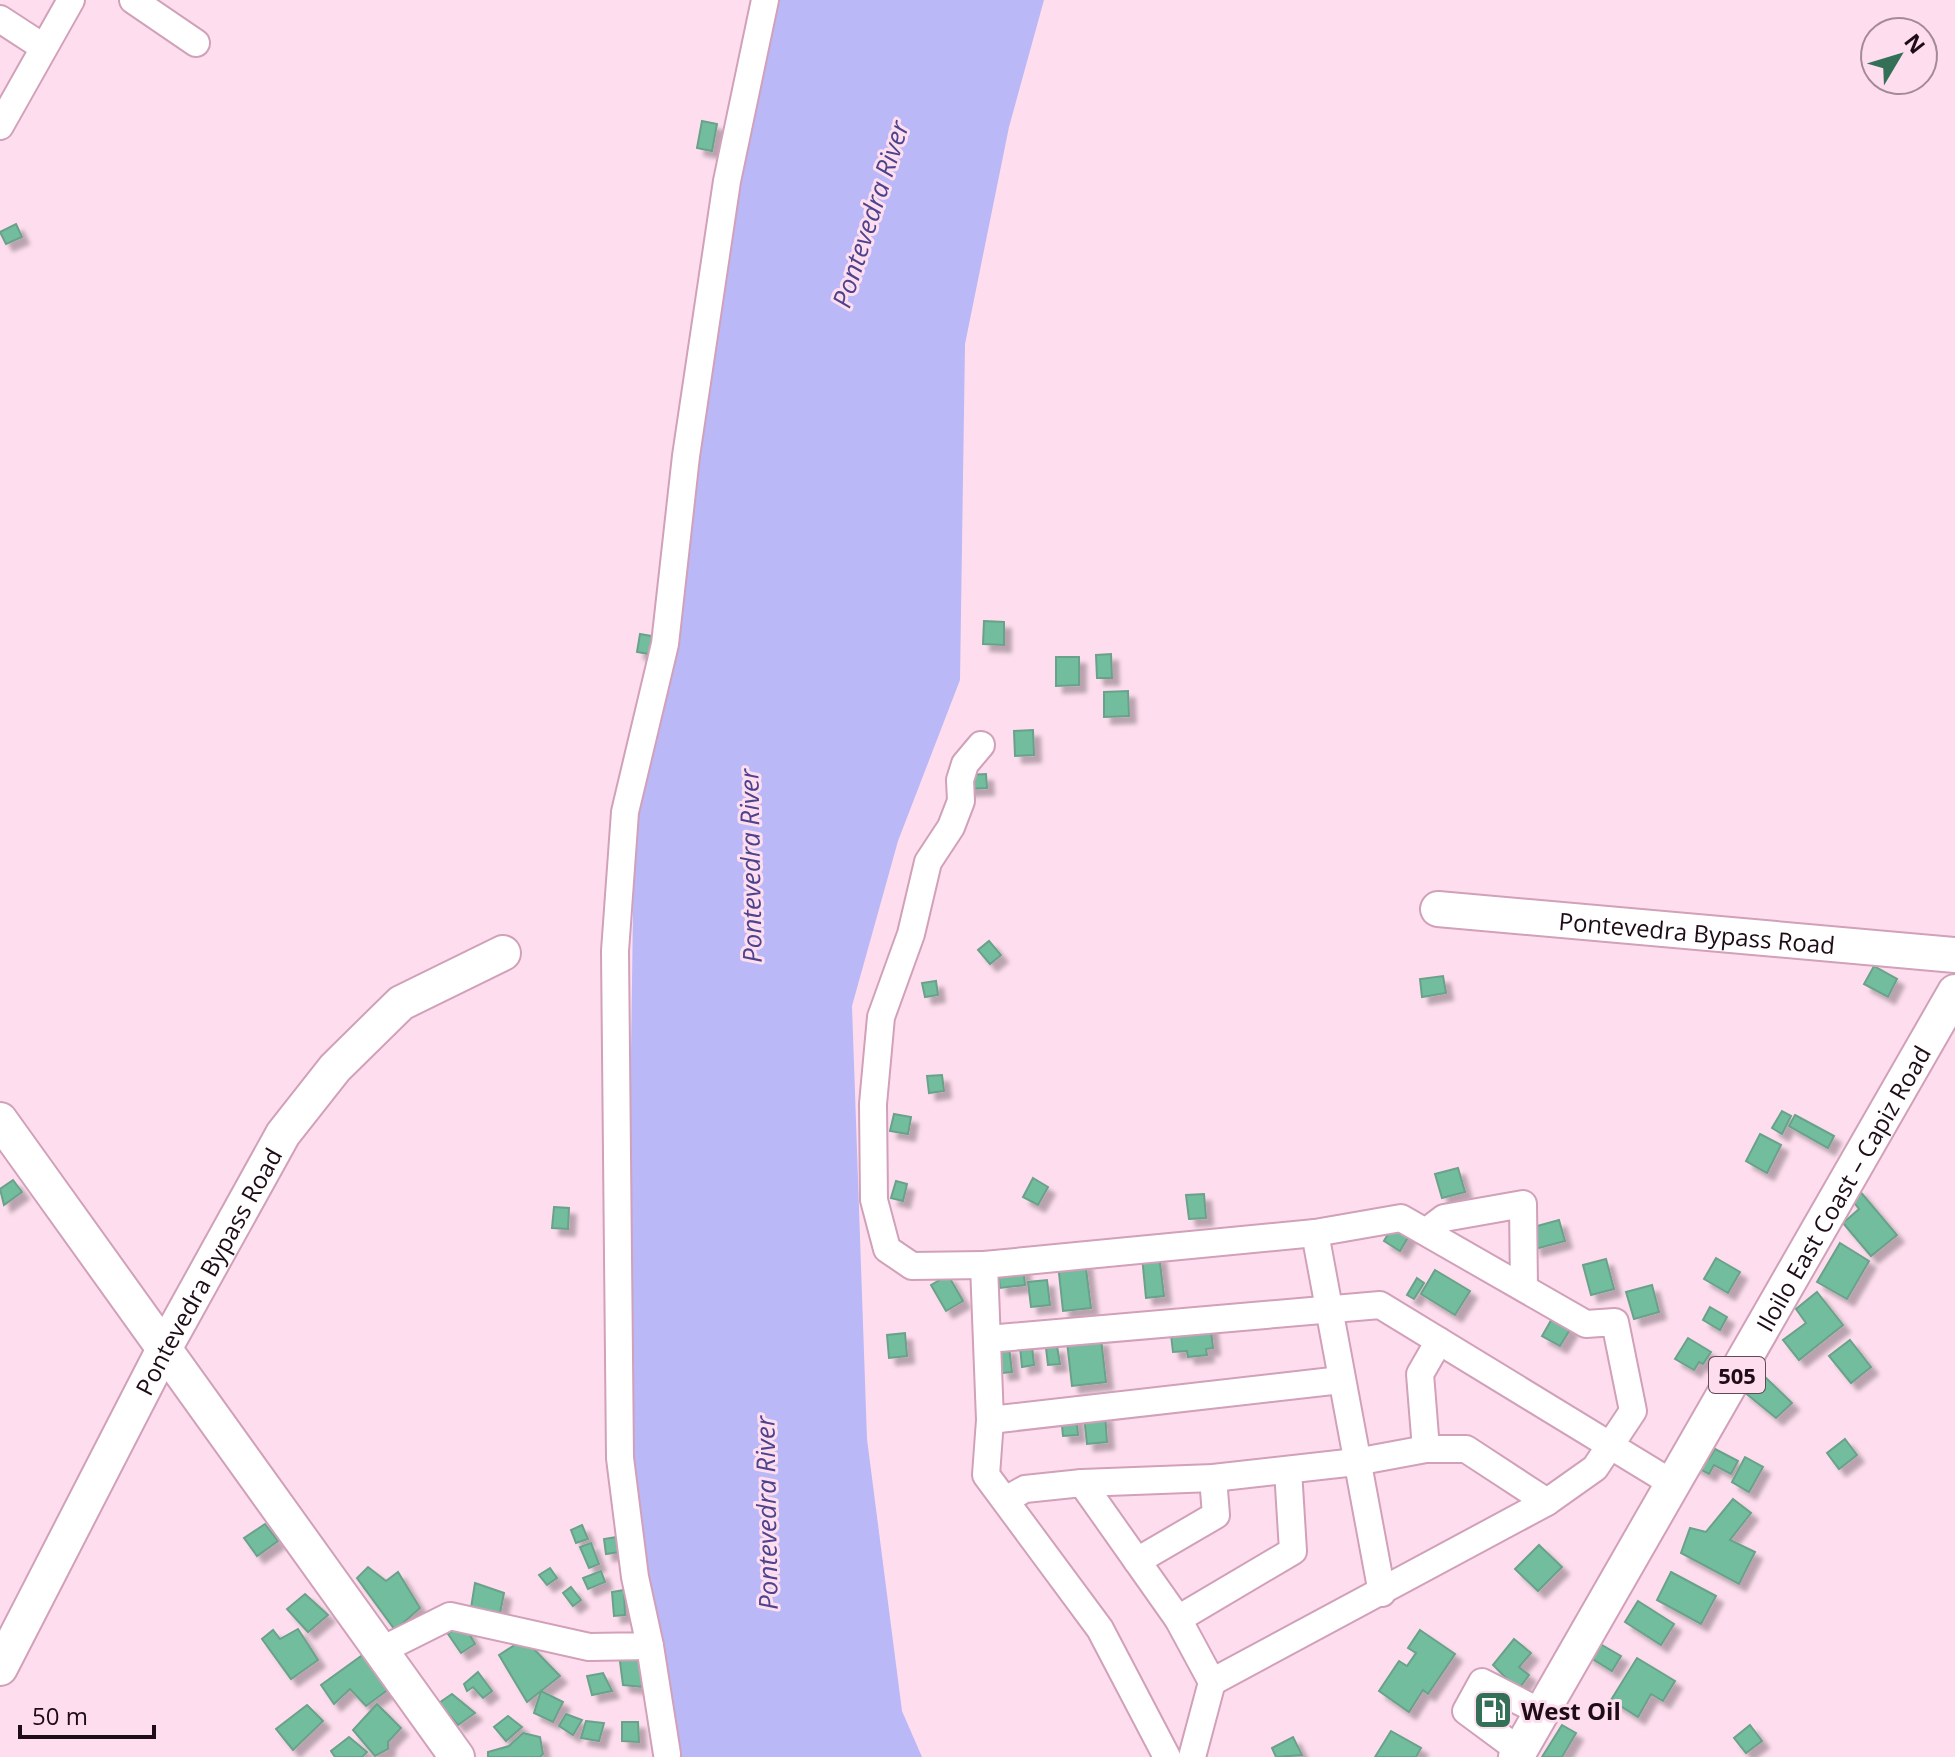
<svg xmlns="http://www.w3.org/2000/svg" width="1955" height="1757" viewBox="0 0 1955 1757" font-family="'Open Sans',sans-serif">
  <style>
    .water { fill: #bab8f7 }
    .building { fill: #72bd9e; stroke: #6ba18a; stroke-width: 2; filter: url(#shadow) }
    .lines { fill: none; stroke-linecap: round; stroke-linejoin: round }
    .minor-casing { stroke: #d1a0b9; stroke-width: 30 }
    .major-casing { stroke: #d1a0b9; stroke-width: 38 }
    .minor { stroke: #fff; stroke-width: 26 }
    .major { stroke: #fff; stroke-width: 34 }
    .labels { text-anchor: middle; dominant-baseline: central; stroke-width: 6; stroke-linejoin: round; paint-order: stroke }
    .shield { fill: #fedeee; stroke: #614b57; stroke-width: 2 }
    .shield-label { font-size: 22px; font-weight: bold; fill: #1e0c16 }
    .street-label { font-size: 24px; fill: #1e0c16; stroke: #fedeee }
    .poi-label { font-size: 24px; font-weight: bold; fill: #1e0c16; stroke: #fedeee; text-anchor: start }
    .water-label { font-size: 26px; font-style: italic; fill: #4c438d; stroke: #fedeee }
  </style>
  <defs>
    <filter id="shadow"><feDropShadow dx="7" dy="7" stdDeviation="2" flood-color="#0004"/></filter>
  </defs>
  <rect width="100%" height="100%" fill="#fedeee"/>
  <path class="water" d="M780,0H1044L1009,127L965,344L960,680L898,841L852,1006L867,1439L902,1711L922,1757H669L625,1474L634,842L688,553L715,317L754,83Z"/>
  <g class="building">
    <path d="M702,121L717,124L712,151L697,148Z"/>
    <path d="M16,224L22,237L6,244L0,232Z"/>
    <path d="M984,621L1004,622V645L983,644Z"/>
    <path d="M640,634L652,636L649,654L637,652Z"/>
    <path d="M1111,654L1112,678H1097L1096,655Z"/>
    <path d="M1056,657H1079V685L1056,686Z"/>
    <path d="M1128,691L1129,716L1104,717V692Z"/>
    <path d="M1033,730L1034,755L1015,756L1014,731Z"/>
    <path d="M986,774L987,788L965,789V775Z"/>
    <path d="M989,941L1001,955L990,964L978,950Z"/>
    <path d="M1874,966L1897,979L1888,997L1864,984Z"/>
    <path d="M1443,976L1446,993L1422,997L1420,979Z"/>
    <path d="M936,981L938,995L925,997L922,983Z"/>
    <path d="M942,1075L944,1091L929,1093L927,1076Z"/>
    <path d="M1782,1111L1791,1116L1782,1134L1772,1128Z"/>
    <path d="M894,1114L911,1117L908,1134L890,1131Z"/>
    <path d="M1795,1115L1834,1136L1828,1148L1789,1126Z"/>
    <path d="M1760,1134L1781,1145L1767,1173L1746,1161Z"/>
    <path d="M1458,1168L1465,1192L1442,1198L1435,1174Z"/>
    <path d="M1033,1178L1048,1187L1038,1205L1023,1197Z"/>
    <path d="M13,1180L22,1192L4,1205L0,1189Z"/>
    <path d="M896,1181L907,1184L903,1201L891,1198Z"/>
    <path d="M1858,1189L1897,1235L1871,1256L1843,1223L1859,1209L1849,1196Z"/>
    <path d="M1204,1194L1206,1218L1189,1219L1186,1195Z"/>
    <path d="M554,1207L569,1208L568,1229L552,1228Z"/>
    <path d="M1397,1219L1413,1229L1400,1251L1384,1241Z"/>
    <path d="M1559,1220L1565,1241L1535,1249L1530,1228Z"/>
    <path d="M1840,1243L1869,1261L1847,1299L1817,1282Z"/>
    <path d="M1159,1255L1164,1296L1146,1298L1142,1256Z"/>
    <path d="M1716,1258L1740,1272L1728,1293L1704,1279Z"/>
    <path d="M1606,1259L1614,1289L1591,1295L1583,1265Z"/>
    <path d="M1085,1261L1091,1308L1063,1311L1058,1264Z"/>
    <path d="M1023,1266L1025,1285L1000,1288L998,1269Z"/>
    <path d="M1435,1270L1470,1291L1455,1315L1421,1294Z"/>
    <path d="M948,1275L963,1301L946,1311L931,1285Z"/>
    <path d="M1417,1278L1424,1283L1414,1299L1407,1295Z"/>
    <path d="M1047,1280L1050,1305L1031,1307L1028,1282Z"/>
    <path d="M1652,1285L1659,1312L1634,1319L1626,1292Z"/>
    <path d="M1817,1292L1843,1325L1799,1360L1783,1340L1806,1323L1796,1309Z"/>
    <path d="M1710,1307L1727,1317L1720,1330L1703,1320Z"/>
    <path d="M1553,1317L1571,1328L1560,1346L1542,1336Z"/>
    <path d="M1210,1322L1213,1348L1206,1349L1207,1355L1188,1357L1187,1351L1173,1352L1170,1326Z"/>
    <path d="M905,1333L907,1356L889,1358L887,1335Z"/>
    <path d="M1688,1338L1711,1352L1703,1364L1699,1362L1694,1370L1675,1359Z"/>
    <path d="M1101,1339L1106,1382L1072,1386L1067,1342Z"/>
    <path d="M1850,1340L1871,1367L1851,1383L1829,1356Z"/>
    <path d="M1032,1346L1034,1365L1022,1367L1020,1347Z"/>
    <path d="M1057,1346L1060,1364L1048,1365L1046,1348Z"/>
    <path d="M1009,1347L1012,1372L1002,1373L999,1348Z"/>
    <path d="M1765,1377L1792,1403L1776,1418L1743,1391L1755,1379L1759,1383Z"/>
    <path d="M1076,1414L1078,1435L1063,1436L1061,1415Z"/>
    <path d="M1105,1414L1107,1442L1087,1444L1084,1416Z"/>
    <path d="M1845,1439L1857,1455L1839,1469L1827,1453Z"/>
    <path d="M1715,1449L1738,1461L1731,1474L1714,1465L1709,1474L1689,1463L1695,1452L1709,1459Z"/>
    <path d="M1745,1457L1763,1467L1749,1492L1732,1482Z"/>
    <path d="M1733,1499L1751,1513L1730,1540L1755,1552L1739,1584L1681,1553L1690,1528L1706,1532Z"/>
    <path d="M265,1524L278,1541L257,1556L244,1538Z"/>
    <path d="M582,1525L588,1539L576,1543L571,1530Z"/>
    <path d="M617,1537L620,1552L606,1554L604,1539Z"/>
    <path d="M591,1543L599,1564L589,1568L580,1547Z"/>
    <path d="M1539,1545L1562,1567L1538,1591L1515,1569Z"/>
    <path d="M368,1567L386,1581L398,1572L420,1608L395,1630L357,1578Z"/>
    <path d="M550,1568L557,1578L547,1585L539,1575Z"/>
    <path d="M601,1571L605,1582L588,1589L583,1578Z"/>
    <path d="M1671,1572L1716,1596L1701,1624L1657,1600Z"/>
    <path d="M475,1583L504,1593L500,1613L471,1608Z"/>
    <path d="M571,1587L581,1600L573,1606L563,1593Z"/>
    <path d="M624,1590L625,1615L614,1616L612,1592Z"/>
    <path d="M305,1594L328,1615L308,1632L287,1609Z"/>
    <path d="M1638,1601L1674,1624L1661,1645L1625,1622Z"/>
    <path d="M463,1623L475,1644L461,1653L448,1634Z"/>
    <path d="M298,1629L318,1660L291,1679L262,1639L273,1630L280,1639Z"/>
    <path d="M1420,1630L1455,1654L1428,1694L1423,1690L1409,1712L1379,1691L1399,1661L1407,1666L1416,1653L1408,1648Z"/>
    <path d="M524,1639L560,1676L527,1702L499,1655Z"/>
    <path d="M1514,1639L1531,1653L1519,1667L1529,1675L1518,1690L1493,1665Z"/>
    <path d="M1595,1641L1621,1656L1612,1671L1586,1655Z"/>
    <path d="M364,1654L389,1689L366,1706L350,1689L334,1704L321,1685Z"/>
    <path d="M619,1654L639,1658L643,1687L623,1685Z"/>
    <path d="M1637,1658L1675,1681L1663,1701L1651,1694L1638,1717L1611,1700Z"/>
    <path d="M478,1672L492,1691L483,1698L473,1687L467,1691L464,1684Z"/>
    <path d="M603,1673L612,1691L592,1695L587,1676Z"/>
    <path d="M541,1691L563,1702L553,1722L534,1713Z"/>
    <path d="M452,1694L475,1713L458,1725L439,1703Z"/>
    <path d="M377,1704L401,1728L388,1742V1749L375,1756L353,1730Z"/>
    <path d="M307,1705L323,1721L293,1750L276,1729Z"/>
    <path d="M566,1714L582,1720L573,1735L559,1726Z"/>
    <path d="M508,1716L522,1727L506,1741L494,1727Z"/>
    <path d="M586,1721L604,1723L599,1741L581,1738Z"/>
    <path d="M622,1722H638L639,1742L622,1741Z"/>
    <path d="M1562,1725L1576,1733L1562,1757H1542Z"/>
    <path d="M1750,1725L1762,1741L1746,1753L1734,1738Z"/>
    <path d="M1391,1731L1421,1748L1416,1757H1375Z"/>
    <path d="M523,1733L540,1737L543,1754L540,1757H488V1752L509,1746Z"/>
    <path d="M349,1737L367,1752L362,1757H335L331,1751Z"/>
    <path d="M1293,1737L1302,1755L1276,1757L1272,1748Z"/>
  </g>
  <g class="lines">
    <g class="minor-casing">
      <g id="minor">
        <path d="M133,0L196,43"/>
        <path d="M0,19L43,47"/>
        <path d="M0,126L71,0"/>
        <path d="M981,745L965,764L960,780L961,801L951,827L928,862L911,934L881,1017L873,1104L874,1200L887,1249L912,1266L984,1265"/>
        <path d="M1427,1231L1444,1218L1523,1204L1524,1288"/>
        <path d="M1315,1233L1382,1593"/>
        <path d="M988,1339L1380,1305L1675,1485"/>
        <path d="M990,1420L986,1475L1100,1629L1167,1757"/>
        <path d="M1426,1449L1420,1374L1439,1341"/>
        <path d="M1082,1483L1178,1619L1212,1682L1192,1757"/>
        <path d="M1007,1499L1025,1489L1082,1483L1213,1478L1356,1462L1426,1449H1466L1547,1502L1595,1468L1633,1411L1615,1322L1586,1324L1401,1218L1315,1233L984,1265L990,1420L1341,1380"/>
        <path d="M1137,1561L1216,1515L1213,1478"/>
        <path d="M1178,1619L1293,1551L1288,1470"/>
        <path d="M650,1646L667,1754"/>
        <path d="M380,1651L450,1616L589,1647L650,1646L635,1577L620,1458L615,951L625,812L665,644L686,456L727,181L765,0"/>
        <path d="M1212,1682L1547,1502"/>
        <path d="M1520,1751L1466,1711L1482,1682L1542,1713"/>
      </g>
    </g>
    <g class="major-casing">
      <g id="major">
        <path id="s1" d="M1438,909L1955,955"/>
        <path d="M0,1120L457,1757"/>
        <path id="s2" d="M0,1668L164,1349L283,1134L335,1068L401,1003L503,953"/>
        <path id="s3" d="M1516,1757L1955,992"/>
      </g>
    </g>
    <use href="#minor" class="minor"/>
    <use href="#major" class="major"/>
  </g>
  <defs>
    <g id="fuel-square" transform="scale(2)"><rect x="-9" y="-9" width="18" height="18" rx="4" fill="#346f58" stroke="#fedeee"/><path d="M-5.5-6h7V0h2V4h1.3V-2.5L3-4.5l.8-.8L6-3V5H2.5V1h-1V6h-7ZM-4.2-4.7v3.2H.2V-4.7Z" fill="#fff"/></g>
  </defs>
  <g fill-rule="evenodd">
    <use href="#fuel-square" x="1493" y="1710"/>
  </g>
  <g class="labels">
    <rect class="shield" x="1709" y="1357" width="56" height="36" rx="6"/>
    <g class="shield-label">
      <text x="1737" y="1375">505</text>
    </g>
    <g class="street-label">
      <text stroke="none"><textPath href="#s1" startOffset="260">Pontevedra Bypass Road</textPath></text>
      <text stroke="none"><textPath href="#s3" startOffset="656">Iloilo East Coast – Capiz Road</textPath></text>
      <text stroke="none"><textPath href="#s2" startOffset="448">Pontevedra Bypass Road</textPath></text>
    </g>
    <g class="poi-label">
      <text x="1521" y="1710">West Oil</text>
    </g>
    <g class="water-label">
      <text transform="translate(870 214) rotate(-72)">Pontevedra River</text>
      <text transform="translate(750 866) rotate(-91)">Pontevedra River</text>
      <text transform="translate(766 1513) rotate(-91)">Pontevedra River</text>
    </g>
  </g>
  <g transform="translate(1899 56) rotate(52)"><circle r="38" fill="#fedeee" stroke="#a48a98" stroke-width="2"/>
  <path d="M0-6L14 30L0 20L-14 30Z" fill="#346f58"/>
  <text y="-12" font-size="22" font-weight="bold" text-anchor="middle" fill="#1e0c16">N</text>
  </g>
  <path d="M20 1725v12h134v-12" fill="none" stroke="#1e0c16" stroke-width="4"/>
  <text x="32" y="1725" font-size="24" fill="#1e0c16" stroke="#fedeee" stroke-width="6" paint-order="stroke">50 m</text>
</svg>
